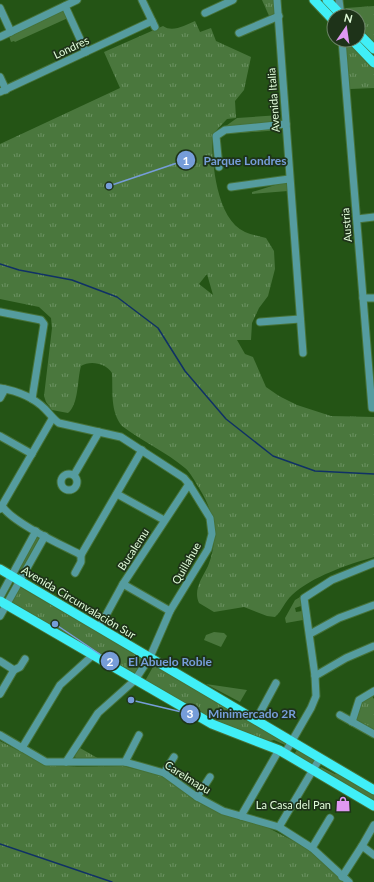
<svg xmlns="http://www.w3.org/2000/svg" width="374" height="882" viewBox="0 0 374 882" font-family="Lato,sans-serif">
  <style>
    .green { fill: #4a773d }
    .park { fill: url(#park-tufts); fill-rule: evenodd }
    .lines { fill: none; stroke-linecap: round; stroke-linejoin: round }
    .stream { stroke: #103166; stroke-width: 1.5 }
    .minor-casing { stroke: #467239; stroke-width: 9 }
    .major-casing { stroke: #467239; stroke-width: 11 }
    .minor { stroke: #559c9f; stroke-width: 7 }
    .major { stroke: #40eff7; stroke-width: 9 }
    .labels { text-anchor: middle; dominant-baseline: central; stroke-width: 3.5; stroke-linejoin: round; paint-order: stroke }
    .street-label { font-size: 11px; fill: #e2fddb; stroke: #1e3319 }
    .poi-label { font-size: 11px; fill: #e2fddb; stroke: #1e3319; text-anchor: end }
    .leader { fill: none; stroke: #769dd9; stroke-width: 1.5 }
    .callout-dot { fill: #769dd9; stroke: #1e3319; stroke-width: 1.5 }
    .mark-label { font-size: 12px; text-anchor: middle; font-weight: bold; fill: #fff }
    .callout-label { font-size: 12px; text-anchor: middle; font-weight: bold; fill: #769dd9; stroke: #1e3319; stroke-width: 3.5; stroke-linejoin: round; paint-order: stroke }
  </style>
  <defs>
    <pattern id="park-tufts" width="24" height="20" patternUnits="userSpaceOnUse"><rect width="24" height="20" fill="#4a773d"/><path d="M3 7l-1-3M5 7V3M7 7l1-3M15 17l-1-3M17 17v-4M19 17l1-3" fill="none" stroke="#6c9262"/></pattern>
  </defs>
  <rect width="100%" height="100%" fill="#245415"/>
  <g class="green">
    <path d="M64,10L68,18L15,42L14,41L11,42L9,36Z"/>
    <path d="M280,115L281,130L224,134L223,128L237,118Z"/>
    <path d="M288,181V191L252,194V192Z"/>
    <path d="M37,537L39,538L38,540L21,571L19,570Z"/>
    <path d="M300,597L301,606L295,608L296,612L302,611L303,620L286,623L285,618L295,600Z"/>
    <path d="M214,632L224,633L227,636L221,647L204,640L206,635Z"/>
    <path d="M206,684L247,690L240,702Z"/>
    <path d="M298,749L315,759L312,766L294,754Z"/>
    <path d="M321,767L335,774L338,773L374,794V801L363,796L319,770Z"/>
  </g>
  <g class="park">
    <path d="M262,0H274L275,15L270,18Z"/>
    <path d="M374,6V46L358,29V16H345L346,8Z"/>
    <path d="M195,21L200,32L211,28L216,41L251,57L244,90L235,101L236,118L227,119L212,135C212,162 216,219 245,232C251,235 259,236 266,238L274,251L275,269L268,296L259,308L252,323L251,340H237L245,354L253,357L266,387L279,396L297,405L331,416L374,417V557C349,564 311,577 292,595C285,601 282,611 275,617L267,616L244,607L214,612L199,603C193,590 202,578 208,566C219,539 215,513 199,488C195,482 191,473 185,468C166,452 142,441 122,426C110,411 113,392 112,373C106,363 90,360 81,366C77,380 79,404 68,413L52,410L46,402L44,396L52,328L51,318L39,307L0,299V144L120,88L104,52L163,26C173,33 185,25 195,21ZM207,274L213,295L199,284Z"/>
    <path d="M350,41L374,64V88L350,89L346,43Z"/>
    <path d="M20,587L143,659L145,663L134,675L12,602Z"/>
    <path d="M154,665L286,742L285,745L274,740L270,741L214,722L145,681Z"/>
    <path d="M372,696L374,699V731L355,721L359,703Z"/>
    <path d="M0,741L42,763L77,767L123,766L162,776L215,811L233,817L253,820L307,848L344,882H0Z"/>
    <path d="M80,748L101,760H76L75,756Z"/>
  </g>
  <g class="lines">
    <g class="stream">
      <path d="M0,264L19,270L72,280L117,297L158,328L185,371L226,419L273,456L315,471L374,474"/>
      <path d="M0,844L112,882"/>
    </g>
    <g class="minor-casing">
      <g id="minor">
        <path d="M142,0L155,27"/>
        <path d="M277,0L303,353"/>
        <path d="M339,0L341,16"/>
        <path d="M65,6L86,52"/>
        <path d="M0,8L11,32"/>
        <path d="M205,13L233,0"/>
        <path d="M239,33L279,16"/>
        <path d="M0,37L77,0"/>
        <path d="M342,40L372,408H374"/>
        <path d="M0,77L6,90"/>
        <path d="M0,92L152,21"/>
        <path d="M219,167L216,136L225,130L286,124"/>
        <path d="M231,187L289,179"/>
        <path d="M357,219L374,217"/>
        <path d="M363,298H374"/>
        <path d="M0,312L41,320L44,324L32,399"/>
        <path d="M260,322L300,319"/>
        <path d="M0,388C17,391 33,397 45,409C50,414 53,419 59,423L121,437L184,478L189,484L210,518L212,534L208,549L170,611L150,657L135,680L98,713L66,762"/>
        <path d="M0,398L5,389"/>
        <path d="M0,436L32,454"/>
        <circle cx="69" cy="482" r="8"/>
        <path d="M74,475L99,432"/>
        <path d="M117,494L164,520"/>
        <path d="M2,506C13,523 62,545 81,555"/>
        <path d="M0,509L52,419"/>
        <path d="M75,573L81,562V555L142,450"/>
        <path d="M123,584L170,611"/>
        <path d="M0,597L36,531"/>
        <path d="M0,616L45,536"/>
        <path d="M99,628L123,584L189,484"/>
        <path d="M310,634L339,618L374,605"/>
        <path d="M0,661L14,670L0,694"/>
        <path d="M14,670L20,667L25,659"/>
        <path d="M315,676L346,658L374,646"/>
        <path d="M340,715L374,734"/>
        <path d="M256,720L276,683"/>
        <path d="M352,722L359,700L374,691"/>
        <path d="M0,735L46,762H125L164,773L197,797L223,811L279,827L312,848L349,882"/>
        <path d="M22,748L60,685L93,655"/>
        <path d="M285,753L311,708L316,696L315,676L304,598L332,580L374,563"/>
        <path d="M125,762L139,735"/>
        <path d="M164,773L174,757"/>
        <path d="M197,797L210,777"/>
        <path d="M241,816L279,750"/>
        <path d="M279,827L320,758"/>
        <path d="M362,846L374,855"/>
        <path d="M312,848L330,818"/>
        <path d="M342,877L362,846L374,825"/>
      </g>
    </g>
    <g class="major-casing">
      <g id="major">
        <path d="M314,0L334,21"/>
        <path d="M327,0L342,16"/>
        <path d="M358,33L374,49"/>
        <path d="M352,40L374,63"/>
        <path d="M0,569L374,790"/>
        <path d="M0,601L212,724L279,750L374,806"/>
      </g>
    </g>
    <use href="#minor" class="minor"/>
    <use href="#major" class="major"/>
  </g>
  <defs>
    <g id="shop-bare" transform="scale(1.2)"><path d="M-5-2.5h2.3a2.7 3.5 0 0 1 5.4 0H5L5.5 6h-11ZM-1.5-2.5h3a1.5 2.3 0 0 0-3 0Z" fill="#df98f1" stroke="#1e3319" stroke-width="2.5" paint-order="stroke"/></g>
  </defs>
  <g fill-rule="evenodd">
    <use href="#shop-bare" x="343" y="804"/>
  </g>
  <g class="labels">
    <g class="street-label">
      <text transform="translate(71 47) rotate(-25)">Londres</text>
      <text transform="translate(273 100) rotate(-94)">Avenida Italia</text>
      <text transform="translate(346 225) rotate(-95)">Austria</text>
      <text transform="translate(133 549) rotate(-57)">Bucalemu</text>
      <text transform="translate(186 563) rotate(-60)">Quillahue</text>
      <text transform="translate(79 602) rotate(31)">Avenida Circunvalación Sur</text>
      <text transform="translate(188 777) rotate(32)">Carelmapu</text>
    </g>
    <g class="poi-label">
      <text x="331" y="804">La Casa del Pan</text>
    </g>
  </g>
  <path class="leader" d="M109 186L186 160M55 624L110 661M131 700L190 714"/>
  <g class="callout-dot">
    <circle cx="109" cy="186" r="4"/>
    <circle cx="55" cy="624" r="4"/>
    <circle cx="131" cy="700" r="4"/>
    <circle cx="186" cy="160" r="10"/>
    <circle cx="110" cy="661" r="10"/>
    <circle cx="190" cy="714" r="10"/>
  </g>
  <g class="mark-label">
    <text x="186" y="165">1</text>
    <text x="110" y="666">2</text>
    <text x="190" y="718">3</text>
  </g>
  <g class="callout-label">
    <text x="245" y="165">Parque Londres</text>
    <text x="170" y="666">El Abuelo Roble</text>
    <text x="252" y="718">Minimercado 2R</text>
  </g>
  <g transform="translate(346 28) rotate(13)"><circle r="19" fill="#1e3319" stroke="#6c8467"/>
  <path d="M0-3L7 15L0 10L-7 15Z" fill="#df98f1"/>
  <text y="-6" font-size="11" font-weight="bold" text-anchor="middle" fill="#e2fddb">N</text>
  </g>
</svg>
